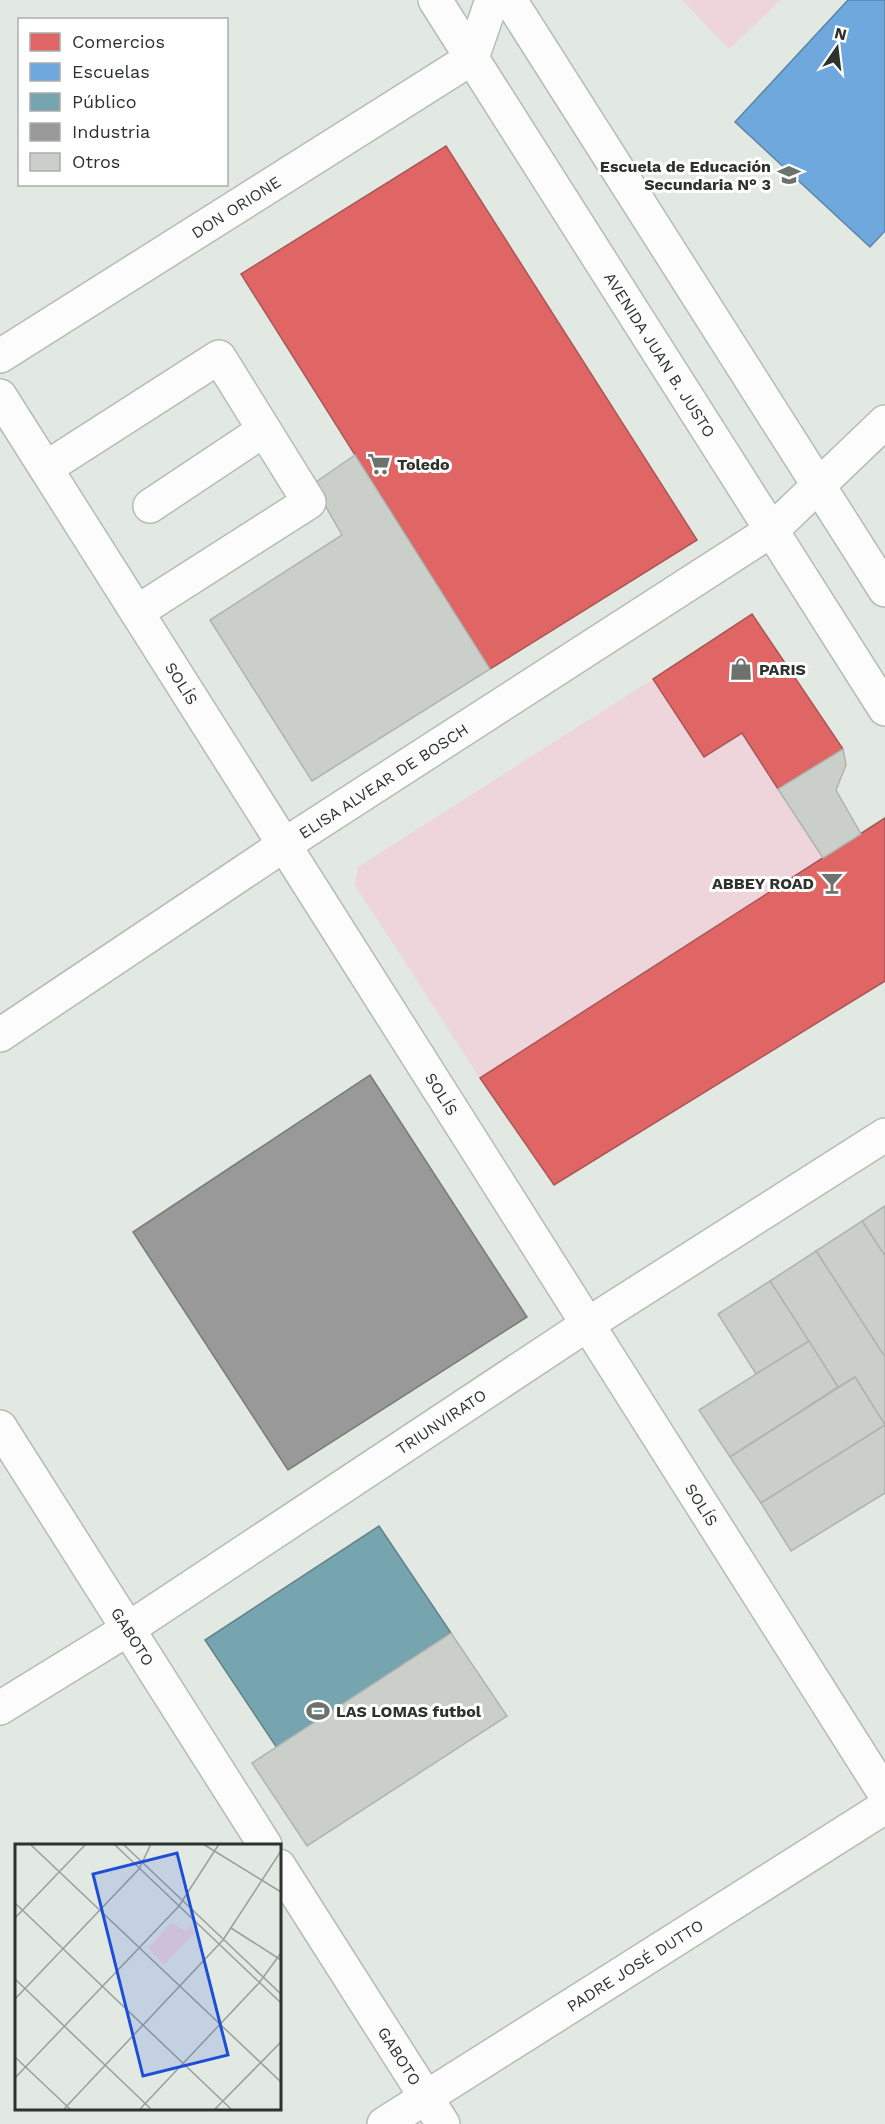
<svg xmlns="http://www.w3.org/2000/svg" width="885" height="2124" viewBox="0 0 885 2124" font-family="'Work Sans',sans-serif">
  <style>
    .green { fill: #eed4db }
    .shops { fill: #e06666; stroke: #aa5655; stroke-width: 1.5 }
    .schools { fill: #6fa8dc; stroke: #5b85a8; stroke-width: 1.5 }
    .public { fill: #76a5af; stroke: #608288; stroke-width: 1.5 }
    .industry { fill: #999; stroke: #797a79; stroke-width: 1.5 }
    .building { fill: #cacfca; stroke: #afb4af; stroke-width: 1.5 }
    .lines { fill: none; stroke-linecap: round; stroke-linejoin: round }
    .minor-casing { stroke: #b6bbb5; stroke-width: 36 }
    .major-casing { stroke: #b6bbb5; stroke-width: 36 }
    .minor { stroke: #fbfcfb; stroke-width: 33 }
    .major { stroke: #fbfcfb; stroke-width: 33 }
    .labels { text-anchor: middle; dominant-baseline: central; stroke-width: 6; stroke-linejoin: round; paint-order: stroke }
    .poi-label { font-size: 16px; font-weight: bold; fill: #2d322d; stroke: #fff; text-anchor: start }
    .street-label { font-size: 16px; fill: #2d322d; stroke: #fff }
    .inset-road { fill: none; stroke: #9a9f9a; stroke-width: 1.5 }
    .view { fill: #1d4ed8; fill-opacity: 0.15; stroke: #1d4ed8; stroke-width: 3 }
    .inset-edge { fill: none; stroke: #2d322d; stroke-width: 3 }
  </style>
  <rect width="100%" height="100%" fill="#e2e8e2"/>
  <g class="green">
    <path d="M682,0H781L729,49Z"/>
    <path d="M653,679L704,757L742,733L843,749L846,765L836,790L861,834L480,1078L355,885L358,867Z"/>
  </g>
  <g class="shops">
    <path d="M446,146L697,540L490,669L241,274Z"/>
    <path d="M752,614L843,749L778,789L742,733L704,757L653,679Z"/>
    <path d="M885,818V981L554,1185L480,1078Z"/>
  </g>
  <path class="schools" d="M848,0H885V231L870,247L735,122Z"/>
  <path class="public" d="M379,1526L451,1633L277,1748L205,1640Z"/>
  <path class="industry" d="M370,1075L527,1317L288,1470L133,1232Z"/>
  <g class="building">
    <path d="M355,455L490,669L312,781L210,620L342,535L313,484Z"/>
    <path d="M843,749L846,765L836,790L861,834L823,858L778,789Z"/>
    <path d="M885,1206V1256L862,1221Z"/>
    <path d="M862,1221L885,1256V1357L816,1251Z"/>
    <path d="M816,1251L885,1357V1425L855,1377L838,1387L770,1281Z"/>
    <path d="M770,1281L809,1341L756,1374L718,1314Z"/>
    <path d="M809,1341L838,1387L730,1457L699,1410Z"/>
    <path d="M855,1377L885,1425L761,1503L730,1457Z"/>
    <path d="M885,1425V1493L791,1551L761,1503Z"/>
    <path d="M451,1633L507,1716L307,1846L252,1763Z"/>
  </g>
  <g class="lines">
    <g class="minor-casing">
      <g id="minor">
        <path id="s1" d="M0,356L472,58L492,0"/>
        <path id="s2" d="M0,396L885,1794"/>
        <path d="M46,468L219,357L309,502L137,612"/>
        <path d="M150,506L264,430"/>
        <path id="s3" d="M0,1035L284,845L772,530L885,422"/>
        <path id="s4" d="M0,1427L265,1845"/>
        <path id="s5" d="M0,1708L128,1629L588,1324L885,1135"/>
        <path id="s6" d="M279,1866L443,2124"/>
        <path id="s7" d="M384,2124L885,1807"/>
      </g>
    </g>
    <g class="major-casing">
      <g id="major">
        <path id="s8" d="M435,0L885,709"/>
        <path d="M510,0L885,590"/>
      </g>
    </g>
    <use href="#minor" class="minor"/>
    <use href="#major" class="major"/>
  </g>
  <defs>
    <g id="school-bare" transform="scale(1.8)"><path d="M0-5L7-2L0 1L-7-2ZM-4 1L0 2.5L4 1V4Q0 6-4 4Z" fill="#6c726c" stroke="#fff" stroke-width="2.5" paint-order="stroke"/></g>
    <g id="supermarket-bare" transform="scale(1.8)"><path d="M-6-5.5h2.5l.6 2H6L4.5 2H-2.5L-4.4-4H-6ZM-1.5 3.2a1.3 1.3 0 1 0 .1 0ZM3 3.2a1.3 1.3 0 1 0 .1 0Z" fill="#6c726c" stroke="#fff" stroke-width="2.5" paint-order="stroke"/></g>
    <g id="shop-bare" transform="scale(1.8)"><path d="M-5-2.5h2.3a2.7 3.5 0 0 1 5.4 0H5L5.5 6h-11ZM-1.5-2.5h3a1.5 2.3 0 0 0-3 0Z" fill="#6c726c" stroke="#fff" stroke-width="2.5" paint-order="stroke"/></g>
    <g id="bar-bare" transform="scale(1.8)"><path d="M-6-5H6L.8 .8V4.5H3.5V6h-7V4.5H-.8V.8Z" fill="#6c726c" stroke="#fff" stroke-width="2.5" paint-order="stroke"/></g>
    <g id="stadium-bare" transform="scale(1.8)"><path d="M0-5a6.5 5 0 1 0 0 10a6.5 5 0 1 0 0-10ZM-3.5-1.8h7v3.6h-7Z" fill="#6c726c" stroke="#fff" stroke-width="2.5" paint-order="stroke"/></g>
  </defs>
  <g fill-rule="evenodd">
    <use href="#school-bare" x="789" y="175"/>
    <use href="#supermarket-bare" x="379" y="464"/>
    <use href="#shop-bare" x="741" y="669"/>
    <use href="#bar-bare" x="832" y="883"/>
    <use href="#stadium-bare" x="318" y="1711"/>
  </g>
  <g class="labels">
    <g class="poi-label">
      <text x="771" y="166" text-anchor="end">Escuela de Educación<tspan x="771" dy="18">Secundaria N° 3</tspan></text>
      <text x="397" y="464">Toledo</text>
      <text x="759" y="669">PARIS</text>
      <text x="814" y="883" text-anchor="end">ABBEY ROAD</text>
      <text x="336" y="1711">LAS LOMAS futbol</text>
    </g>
    <g class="street-label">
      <text stroke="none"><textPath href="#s1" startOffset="279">DON ORIONE</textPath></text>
      <text stroke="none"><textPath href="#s8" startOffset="420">AVENIDA JUAN B. JUSTO</textPath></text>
      <text stroke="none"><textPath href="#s2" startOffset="340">SOLÍS</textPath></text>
      <text stroke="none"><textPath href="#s3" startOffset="460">ELISA ALVEAR DE BOSCH</textPath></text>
      <text stroke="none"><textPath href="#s2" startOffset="826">SOLÍS</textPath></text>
      <text stroke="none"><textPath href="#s5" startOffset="526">TRIUNVIRATO</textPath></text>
      <text stroke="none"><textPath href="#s2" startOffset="1312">SOLÍS</textPath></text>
      <text stroke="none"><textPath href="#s4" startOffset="248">GABOTO</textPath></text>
      <text stroke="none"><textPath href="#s7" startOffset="297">PADRE JOSÉ DUTTO</textPath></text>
      <text stroke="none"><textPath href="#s6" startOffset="225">GABOTO</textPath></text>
    </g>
  </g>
  <g transform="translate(15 1844)">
    <rect width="266" height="266" fill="#e2e8e2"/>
    <path d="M156,79L171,87L176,81L180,89L149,121L133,104Z" fill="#eed4db"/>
    <path class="inset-road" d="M15,0L266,238M99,0L266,159M108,0L266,150M188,0L266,48M0,59L216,265M0,74L71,0M216,84L266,116M0,135L136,265M0,155L124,25L136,0M0,213L55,265M0,234L164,62L204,0M49,265L208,96L266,7M125,265L244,139L266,109M200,265L266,198"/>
    <path class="view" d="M162,9L213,211L128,232L78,30Z"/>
    <rect width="266" height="266" class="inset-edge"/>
  </g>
  <rect x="18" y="18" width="210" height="168" fill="#ffffff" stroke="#abadab" stroke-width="1.5"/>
  <rect x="30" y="33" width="30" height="18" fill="#e06666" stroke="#abadab" stroke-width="1.5"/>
  <text x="72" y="48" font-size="18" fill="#2d322d">Comercios</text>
  <rect x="30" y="63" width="30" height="18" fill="#6fa8dc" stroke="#abadab" stroke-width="1.5"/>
  <text x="72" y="78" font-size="18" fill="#2d322d">Escuelas</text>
  <rect x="30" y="93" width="30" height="18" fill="#76a5af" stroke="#abadab" stroke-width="1.5"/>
  <text x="72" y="108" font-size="18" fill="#2d322d">Público</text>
  <rect x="30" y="123" width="30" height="18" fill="#999999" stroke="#abadab" stroke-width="1.5"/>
  <text x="72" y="138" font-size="18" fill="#2d322d">Industria</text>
  <rect x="30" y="153" width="30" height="18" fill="#cacfca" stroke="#abadab" stroke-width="1.5"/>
  <text x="72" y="168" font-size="18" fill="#2d322d">Otros</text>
  <g transform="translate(837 48) rotate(14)" stroke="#ffffff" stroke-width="4.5" paint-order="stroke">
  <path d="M0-4.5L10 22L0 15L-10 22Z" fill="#2d322d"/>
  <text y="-9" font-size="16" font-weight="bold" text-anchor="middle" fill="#2d322d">N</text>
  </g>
</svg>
